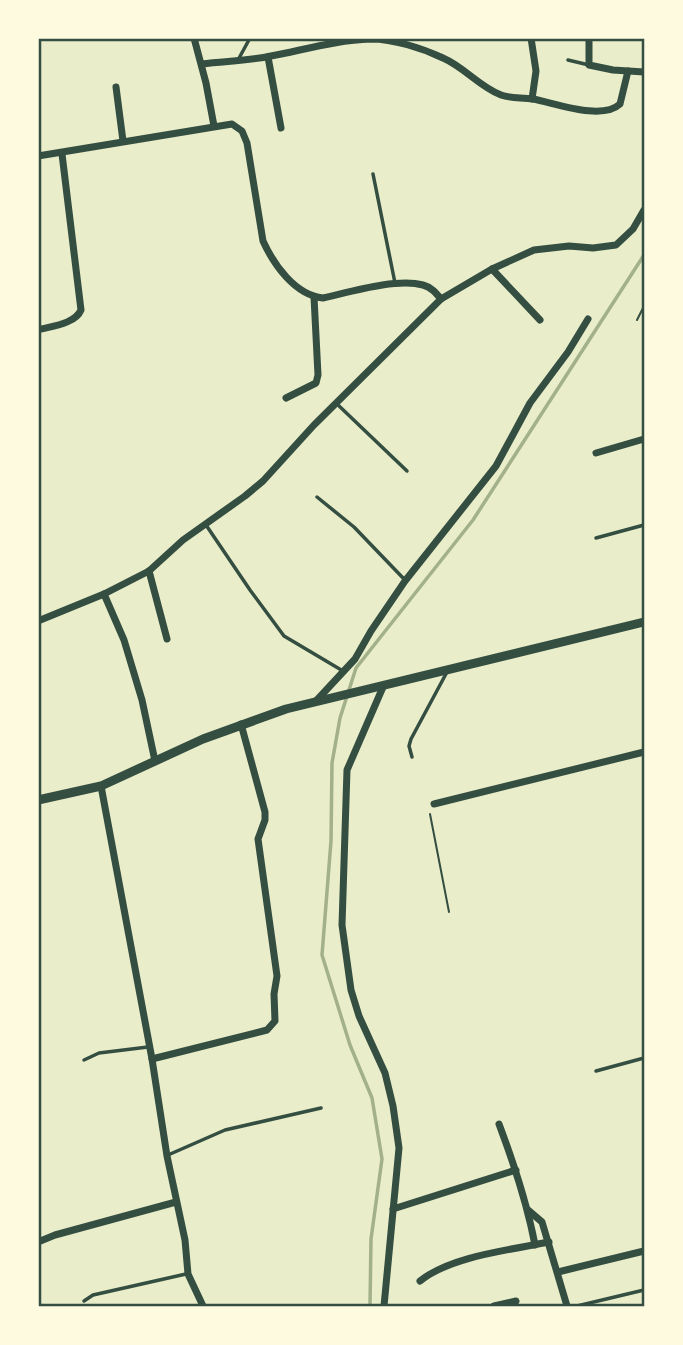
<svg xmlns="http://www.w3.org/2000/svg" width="683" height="1345" viewBox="0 0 683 1345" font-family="Jost,sans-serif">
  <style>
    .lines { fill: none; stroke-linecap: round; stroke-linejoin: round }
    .stream { stroke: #a3b18a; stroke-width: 3.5 }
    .path { stroke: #344e41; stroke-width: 2 }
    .service { stroke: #344e41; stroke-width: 3.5 }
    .minor { stroke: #344e41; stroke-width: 7 }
    .tertiary { stroke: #344e41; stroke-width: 9 }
    .neatline { fill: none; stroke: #344e41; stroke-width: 2.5 }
  </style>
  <rect width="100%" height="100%" fill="#e9edc9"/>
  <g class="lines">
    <path class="stream" d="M370,1306L371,1239L382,1159L372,1098L350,1045L322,955L331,841L332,763L340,718L356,668L473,520L644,255"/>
    <g class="path">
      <path d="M637,320L644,306"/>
      <path d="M430,814L449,912"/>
    </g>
    <g class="service">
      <path d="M238,60L250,38"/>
      <path d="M568,60L589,65"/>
      <path d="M373,174L395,283"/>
      <path d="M337,404L407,471"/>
      <path d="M317,497L354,527L404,579"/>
      <path d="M206,525L250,590L284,636L343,671"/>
      <path d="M596,538L644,525"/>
      <path d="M412,757L409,746L411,739L447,672"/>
      <path d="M84,1060L99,1053L148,1047"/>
      <path d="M596,1071L644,1058"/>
      <path d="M168,1155L225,1130L321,1108"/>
      <path d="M84,1301L93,1295L186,1274"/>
      <path d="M577,1306L644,1290"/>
    </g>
    <g class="minor">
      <path d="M194,38L206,83L214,126"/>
      <path d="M531,38L536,71L532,99"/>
      <path d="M589,38V65L613,70L644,72"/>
      <path d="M268,57L281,128"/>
      <path d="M202,64C224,61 248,61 271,56C303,50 337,40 371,39C393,39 422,48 443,58C464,67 480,87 501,95C512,99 522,97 533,99C555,103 602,121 620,104L628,71"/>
      <path d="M116,87L123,141"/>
      <path d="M38,156L232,124L242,131L247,143L263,241C274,265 295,295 323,298C350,292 396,278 423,285C431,287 436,293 441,299"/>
      <path d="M492,269L540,320"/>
      <path d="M38,330C52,326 75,324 81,310L62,154"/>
      <path d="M286,398L316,383L318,375L314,297"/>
      <path d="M596,453L644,439"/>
      <path d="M149,571L167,639"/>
      <path d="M104,594L124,640L142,700L155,761"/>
      <path d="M38,621L104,594L149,571L183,540L245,496L263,481L314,425L441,299L492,269L534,250L569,246L593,248L616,245L633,229L644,210"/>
      <path d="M383,687L347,770L342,925L351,990L359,1016L385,1073L393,1106L399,1148L384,1306"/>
      <path d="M316,701L355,659L371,631L405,581L496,466L530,403L568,352L588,319"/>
      <path d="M101,786L152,1059L167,1156L185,1240L188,1274L203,1306"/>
      <path d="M434,804L644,752"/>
      <path d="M152,1059L267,1030L275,1021L274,994L277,976L258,839L265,820V812L241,724"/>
      <path d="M499,1124C514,1164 527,1203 535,1245"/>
      <path d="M393,1209L516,1170"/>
      <path d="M528,1210L542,1222L567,1306"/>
      <path d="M38,1242L55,1235L176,1202"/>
      <path d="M558,1272L644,1251"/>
      <path d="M420,1281C451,1256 510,1250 549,1242"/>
      <path d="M494,1306L516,1301"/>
    </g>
    <path class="tertiary" d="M38,800L101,786L203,739L286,709L644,622"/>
  </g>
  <rect width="683" height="1345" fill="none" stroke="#fefae0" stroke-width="80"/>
  <rect x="40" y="40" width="603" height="1265" class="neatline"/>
</svg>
